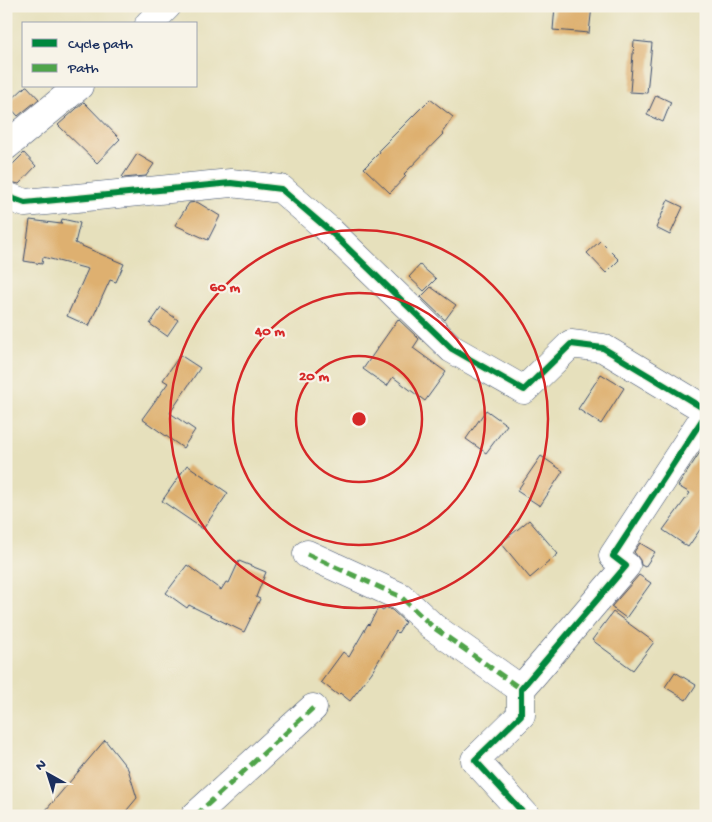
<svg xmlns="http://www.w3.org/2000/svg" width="712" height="822" viewBox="0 0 712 822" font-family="'Gochi Hand',sans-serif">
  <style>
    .building { fill: #deb070 }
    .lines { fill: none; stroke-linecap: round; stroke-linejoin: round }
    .minor-casing { stroke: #394a6c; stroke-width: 29 }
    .minor { stroke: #fff; stroke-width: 28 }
    .quiet { stroke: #4fa44a; stroke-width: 5; stroke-dasharray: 10 5; stroke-linecap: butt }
    .cycleway-casing { stroke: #f7f3e8; stroke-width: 9 }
    .cycleway { stroke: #00873e; stroke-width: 6 }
    .ring { fill: none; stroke: #d62828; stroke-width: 2.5 }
    .centre { fill: #d62828; stroke: #f7f3e8; stroke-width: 2.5 }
    .ring-label { font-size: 15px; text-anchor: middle; font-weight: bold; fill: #d62828; stroke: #f7f3e8; stroke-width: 4.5; stroke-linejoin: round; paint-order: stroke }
  </style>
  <rect width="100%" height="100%" fill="#f7f3e8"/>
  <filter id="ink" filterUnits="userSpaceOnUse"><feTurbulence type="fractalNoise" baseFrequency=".02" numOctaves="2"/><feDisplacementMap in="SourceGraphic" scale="10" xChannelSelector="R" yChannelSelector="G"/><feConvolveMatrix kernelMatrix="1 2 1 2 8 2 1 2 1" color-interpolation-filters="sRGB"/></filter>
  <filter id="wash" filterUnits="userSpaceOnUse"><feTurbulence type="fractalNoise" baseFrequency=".0096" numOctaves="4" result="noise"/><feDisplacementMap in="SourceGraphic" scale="20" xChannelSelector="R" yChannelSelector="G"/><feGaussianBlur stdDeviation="1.12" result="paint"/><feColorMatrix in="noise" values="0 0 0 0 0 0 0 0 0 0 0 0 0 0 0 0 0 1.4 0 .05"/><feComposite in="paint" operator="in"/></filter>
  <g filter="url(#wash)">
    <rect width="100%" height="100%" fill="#e6e0bc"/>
    <g id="blocks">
      <g class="building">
        <path d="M555,6H592L589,33L553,30Z"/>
        <path d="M634,41L652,43L647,93L630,92Z"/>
        <path d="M26,86H27L39,99L18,116L7,104Z"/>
        <path d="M656,95L671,102L663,122L647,115Z"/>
        <path d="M430,99L453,117L442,133L443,134L404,174L406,176L390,193L364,168L380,152L379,150Z"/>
        <path d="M84,102L120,139L97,163L58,125Z"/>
        <path d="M24,153L36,166L19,184L6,181V171Z"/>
        <path d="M137,154L154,164L146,176L123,178L122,177Z"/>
        <path d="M668,200L683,207L670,235L656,228Z"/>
        <path d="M197,202L220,216L208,240L175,225L189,203Z"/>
        <path d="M62,219L80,223L75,243L124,264L116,282L110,280L89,326L67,316L88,269L43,257L42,264L24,261L30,220L61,224Z"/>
        <path d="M600,241L619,260L606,273L587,253Z"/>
        <path d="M420,265L436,279L424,291L409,277Z"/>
        <path d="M431,287L456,305L445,320L421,297Z"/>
        <path d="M161,308L178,320L167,336L150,324Z"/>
        <path d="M398,319L419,339L413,348L446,372L425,401L393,377L387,386L363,369Z"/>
        <path d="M180,355L200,368L170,413L195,430L183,448L142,419L168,383L163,380Z"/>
        <path d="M601,374L624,388L601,424L578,409Z"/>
        <path d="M486,410L507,425L486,453L466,439Z"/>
        <path d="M706,443V521L688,547L663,530L690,493L678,486Z"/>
        <path d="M541,456L563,471L540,506L517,491Z"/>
        <path d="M187,465L228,493L203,529L162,501Z"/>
        <path d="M529,520L558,554L530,578L501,543Z"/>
        <path d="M640,543L655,552L645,567L641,565L640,560L634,552Z"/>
        <path d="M239,561L266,572L256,597L260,599L244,632L189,605L187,608L166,593L187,565L221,590L226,582L229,583Z"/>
        <path d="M639,575L651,583L626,618L611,607Z"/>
        <path d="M385,607L392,610L405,622L398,633L396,631L372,672L350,701L340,693L338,695L321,682L343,652L349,657L368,624L369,625L378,608L383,611Z"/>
        <path d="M613,612L654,642L633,670L592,640Z"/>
        <path d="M675,672L696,685L686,700L665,687Z"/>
        <path d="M105,740L128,769L137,798L122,816H41Z"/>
      </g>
    </g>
  </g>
  <g filter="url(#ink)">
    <use href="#blocks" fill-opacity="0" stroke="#394a6c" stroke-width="1"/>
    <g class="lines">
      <g class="minor-casing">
        <g id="minor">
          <path d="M149,24L167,6"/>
          <path d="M6,146L79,86"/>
          <path d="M6,196L25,203L231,183L281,189L330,231L452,349L524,390L571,344L603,348L706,410"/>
          <path d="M307,554L401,597L433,627L521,689"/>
          <path d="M195,816L313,708"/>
          <path d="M526,816L475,760L521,715V689L626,566L613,556L706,414"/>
        </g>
      </g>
      <use href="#minor" class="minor"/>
      <g class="quiet">
        <path d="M307,554L401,597L433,627L521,689"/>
        <path d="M195,816L313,708"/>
      </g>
      <g class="cycleway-casing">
        <g id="cycleway">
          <path d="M6,196L25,203L231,183L281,189L330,231L452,349L524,390L571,344L603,348L706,410"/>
          <path d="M526,816L475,760L521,715V689L626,566L613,556L706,414"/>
        </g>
      </g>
      <use href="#cycleway" class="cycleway"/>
    </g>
  </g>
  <g class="ring">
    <circle cx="359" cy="419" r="63"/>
    <circle cx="359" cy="419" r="126"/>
    <circle cx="359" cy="419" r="189"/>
  </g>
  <circle cx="359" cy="419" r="8" class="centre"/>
  <g class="ring-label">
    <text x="225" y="291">60 m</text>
    <text x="270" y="335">40 m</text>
    <text x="314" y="380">20 m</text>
  </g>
  <rect width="712" height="822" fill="none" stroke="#f7f3e8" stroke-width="25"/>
  <rect x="22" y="22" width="175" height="65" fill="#f7f3e8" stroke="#9fa5b1"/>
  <rect x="32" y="39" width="25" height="8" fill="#00873e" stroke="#9fa5b1"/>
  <text x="68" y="48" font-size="15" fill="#1b2f5e">Cycle path</text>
  <rect x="32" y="64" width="25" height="8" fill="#4fa44a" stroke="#9fa5b1"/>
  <text x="68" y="72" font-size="15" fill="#1b2f5e">Path</text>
  <g transform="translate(48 774) rotate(321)" stroke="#f7f3e8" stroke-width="4" paint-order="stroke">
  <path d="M0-4L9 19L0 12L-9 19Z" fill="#1b2f5e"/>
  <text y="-8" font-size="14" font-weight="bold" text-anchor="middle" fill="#1b2f5e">N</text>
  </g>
</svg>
